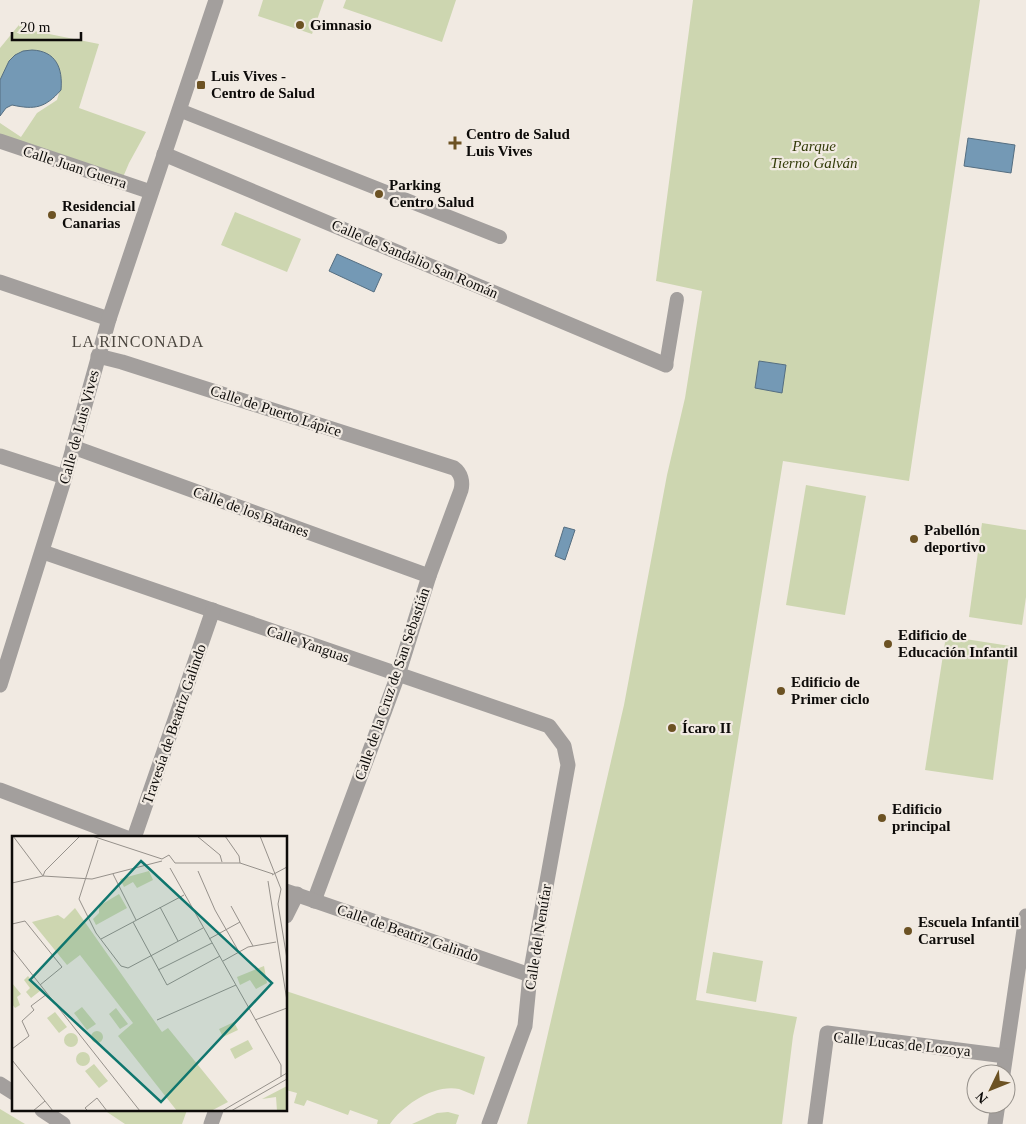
<svg xmlns="http://www.w3.org/2000/svg" width="1026" height="1124" viewBox="0 0 1026 1124" font-family="'Times New Roman',serif">
  <style>
    .green { fill: #cdd6b0 }
    .water { fill: #7499b5; stroke: #556e81 }
    .lines { fill: none; stroke-linecap: round; stroke-linejoin: round }
    .service { stroke: #a39f9d; stroke-width: 14 }
    .pedestrian { stroke: #a39f9d; stroke-width: 15 }
    .minor { stroke: #a39f9d; stroke-width: 15 }
    .poi-dot { fill: #6c5223; stroke: #f1eae2; stroke-width: 2 }
    .labels { text-anchor: middle; dominant-baseline: central; stroke-width: 4.5; stroke-linejoin: round; paint-order: stroke }
    .poi-label { font-size: 15px; font-weight: bold; fill: #0d0b09; stroke: #f1eae2; text-anchor: start }
    .park-label { font-size: 15px; font-style: italic; fill: #343c0a; stroke: #f1eae2 }
    .street-label { font-size: 15px; fill: #0d0b09; stroke: #f1eae2 }
    .neighbourhood-label { font-size: 16px; letter-spacing: 1px; fill: #4b463f; stroke: #f1eae2 }
    .inset-road { fill: none; stroke: #96918b; stroke-width: 1 }
    .view { fill: #0f766e; fill-opacity: 0.15; stroke: #0f766e; stroke-width: 2.5 }
    .inset-edge { fill: none; stroke: #0d0b09; stroke-width: 2.5 }
  </style>
  <rect width="100%" height="100%" fill="#f1eae2"/>
  <g class="green">
    <path d="M263,0H324L312,34L258,16Z"/>
    <path d="M346,0H456L442,42L343,8Z"/>
    <path d="M693,0H980L909,481L783,461L696,1000L797,1017L793,1036L782,1124H527L624,705L667,475L685,398L702,291L656,281Z"/>
    <path d="M23,20L29,30L99,44L79,108L146,132L129,163L121,182L0,140V123L21,137L37,113L57,100L62,83L9,61L0,80V48Z"/>
    <path d="M235,212L301,239L287,272L221,245Z"/>
    <path d="M806,485L866,496L845,615L786,605Z"/>
    <path d="M982,523L1026,530V597L1022,625L969,617Z"/>
    <path d="M946,636L1010,646L993,780L925,770Z"/>
    <path d="M713,952L763,961L756,1002L706,993Z"/>
    <path d="M286,991L485,1057L474,1095C469,1093 464,1091 459,1089C434,1084 403,1105 390,1124H377L378,1120L350,1110L348,1115L307,1100L304,1106L294,1103L297,1093L286,1090Z"/>
    <path d="M0,1109L25,1124H0Z"/>
    <path d="M104,1110H187L182,1124H125Z"/>
    <path d="M448,1112L459,1115L456,1124H412L437,1113Z"/>
  </g>
  <g class="water">
    <path d="M32,50C56,51 63,68 61,90C45,108 35,110 12,105L6,108L0,116V80L9,61L15,55L23,51Z"/>
    <path d="M968,138L1015,145L1011,173L964,166Z"/>
    <path d="M337,254L382,274L374,292L329,271Z"/>
    <path d="M759,361L786,365L782,393L755,388Z"/>
    <path d="M564,527L575,530L565,560L555,556Z"/>
  </g>
  <g class="lines">
    <g class="service">
      <path d="M179,110L500,237"/>
      <path d="M666,365L677,299"/>
    </g>
    <path class="pedestrian" d="M0,141L151,192"/>
    <g class="minor">
      <path d="M164,154L666,365"/>
      <path d="M0,282L109,319"/>
      <path d="M98,356L122,362L454,468C461,473 463,482 461,490L429,576L398,675L314,901"/>
      <path d="M73,447L429,576"/>
      <path d="M0,456L65,477"/>
      <path d="M43,552L549,726L564,746L568,765L530,975L525,1026L489,1124"/>
      <path d="M0,685L65,477L109,319L216,0"/>
      <path d="M0,790L127,838"/>
      <path d="M134,838L213,610"/>
      <path d="M286,891L530,975"/>
      <path d="M286,916L297,894"/>
      <path d="M1003,1074L1026,916"/>
      <path d="M0,1084L14,1093"/>
      <path d="M42,1110L63,1124"/>
      <path d="M211,1124L216,1110"/>
      <path d="M815,1124L827,1033L1005,1056"/>
      <path d="M995,1124L998,1104"/>
    </g>
  </g>
  <g class="poi-dot">
    <circle cx="300" cy="25" r="5"/>
    <rect x="196" y="80" width="10" height="10" rx="2.5"/>
    <path d="M452.5 135.5h5v5h5v5h-5v5h-5v-5h-5v-5h5z"/>
    <circle cx="379" cy="194" r="5"/>
    <circle cx="52" cy="215" r="5"/>
    <circle cx="914" cy="539" r="5"/>
    <circle cx="888" cy="644" r="5"/>
    <circle cx="781" cy="691" r="5"/>
    <circle cx="672" cy="728" r="5"/>
    <circle cx="882" cy="818" r="5"/>
    <circle cx="908" cy="931" r="5"/>
  </g>
  <g class="labels">
    <g class="poi-label">
      <text x="310" y="25">Gimnasio</text>
      <text x="211" y="76">Luis Vives -<tspan x="211" dy="17">Centro de Salud</tspan></text>
      <text x="466" y="134">Centro de Salud<tspan x="466" dy="17">Luis Vives</tspan></text>
      <text x="389" y="185">Parking<tspan x="389" dy="17">Centro Salud</tspan></text>
      <text x="62" y="206">Residencial<tspan x="62" dy="17">Canarias</tspan></text>
      <text x="924" y="530">Pabellón<tspan x="924" dy="17">deportivo</tspan></text>
      <text x="898" y="635">Edificio de<tspan x="898" dy="17">Educación Infantil</tspan></text>
      <text x="791" y="682">Edificio de<tspan x="791" dy="17">Primer ciclo</tspan></text>
      <text x="682" y="728">Ícaro II</text>
      <text x="892" y="809">Edificio<tspan x="892" dy="17">principal</tspan></text>
      <text x="918" y="922">Escuela Infantil<tspan x="918" dy="17">Carrusel</tspan></text>
    </g>
    <g class="park-label">
      <text x="814" y="146">Parque<tspan x="814" dy="17">Tierno Galván</tspan></text>
    </g>
    <g class="street-label">
      <text transform="translate(75 167) rotate(18)">Calle Juan Guerra</text>
      <text transform="translate(415 259) rotate(23)">Calle de Sandalio San Román</text>
      <text transform="translate(276 411) rotate(18)">Calle de Puerto Lápice</text>
      <text transform="translate(79 427) rotate(-75)">Calle de Luis Vives</text>
      <text transform="translate(251 512) rotate(20)">Calle de los Batanes</text>
      <text transform="translate(308 644) rotate(19)">Calle Yanguas</text>
      <text transform="translate(392 684) rotate(-71)">Calle de la Cruz de San Sebastián</text>
      <text transform="translate(174 724) rotate(-71)">Travesía de Beatriz Galindo</text>
      <text transform="translate(408 933) rotate(19)">Calle de Beatriz Galindo</text>
      <text transform="translate(538 937) rotate(-81)">Calle del Nenúfar</text>
      <text transform="translate(902 1044) rotate(6)">Calle Lucas de Lozoya</text>
    </g>
    <g class="neighbourhood-label">
      <text x="138" y="341">LA RINCONADA</text>
    </g>
  </g>
  <g transform="translate(12 836)">
    <rect width="275" height="275" fill="#f1eae2"/>
    <path d="M137,35L141,44L125,52L121,46L112,51L108,43ZM107,58L115,72L84,89L81,83L87,77V70ZM63,72L150,196L156,192L216,266L199,275H165L106,200L121,187L68,119L55,129L20,86L46,79L52,83ZM252,130L255,147L244,153L238,144L228,149L225,141ZM16,140L28,155L19,162L14,156L18,152L12,144ZM0,147L9,158L5,161L8,169L3,172L0,168ZM70,171L84,188L75,194L62,177ZM104,172L116,188L108,193L97,178ZM43,176L55,191L47,197L35,182ZM222,186L226,194L211,201L207,193ZM79 201a6 6 0 1 1 12 0a6 6 0 1 1-12 0ZM52 204a7 7 0 1 1 14 0a7 7 0 1 1-14 0ZM236,204L241,213L223,223L218,213ZM64 223a7 7 0 1 1 14 0a7 7 0 1 1-14 0ZM82,228L96,245L87,252L73,235ZM275,250V275H265L264,261L250,263Z" fill="#cdd6b0"/>
    <path class="inset-road" d="M1,0L31,40M80,0L150,23M185,0L208,19L210,26M213,0L227,20L228,27M248,0L269,53L266,68L275,123M86,4L67,63L84,97L109,130L116,132L191,92M150,23L157,19L163,27M163,27H228L261,38M158,32L269,229V241M186,35L203,74L227,116M101,38L124,84M260,39L275,31M31,40L33,35L68,0M256,45L275,165M0,47L31,40L80,43L150,25M219,70L241,110M148,71L166,105M121,86L155,149L208,120M0,88L13,85L50,131L28,149M89,103L172,59M197,103L228,86M0,113L128,275M211,125L236,111L264,106M146,134L200,107M145,184L224,149M243,184L275,172M0,213L17,200L10,185L22,174L19,170L35,158M0,224L41,275M21,275L33,265M76,275L73,272L85,262L95,275M210,275L275,237M219,275L275,243"/>
    <path class="view" d="M129,25L260,147L149,266L18,144Z"/>
    <rect width="275" height="275" class="inset-edge"/>
  </g>
  <g transform="translate(991 1089) rotate(227)"><circle r="24" fill="#f1eae2" stroke="#96918b"/>
  <path d="M0-4L9 19L0 12L-9 19Z" fill="#6c5223"/>
  <text y="-8" font-size="14" font-weight="bold" text-anchor="middle" fill="#0d0b09">N</text>
  </g>
  <path d="M12 32v8h69v-8" fill="none" stroke="#0d0b09" stroke-width="2.5"/>
  <text x="20" y="32" font-size="15" fill="#0d0b09" stroke="#f1eae2" stroke-width="4" paint-order="stroke">20 m</text>
</svg>
